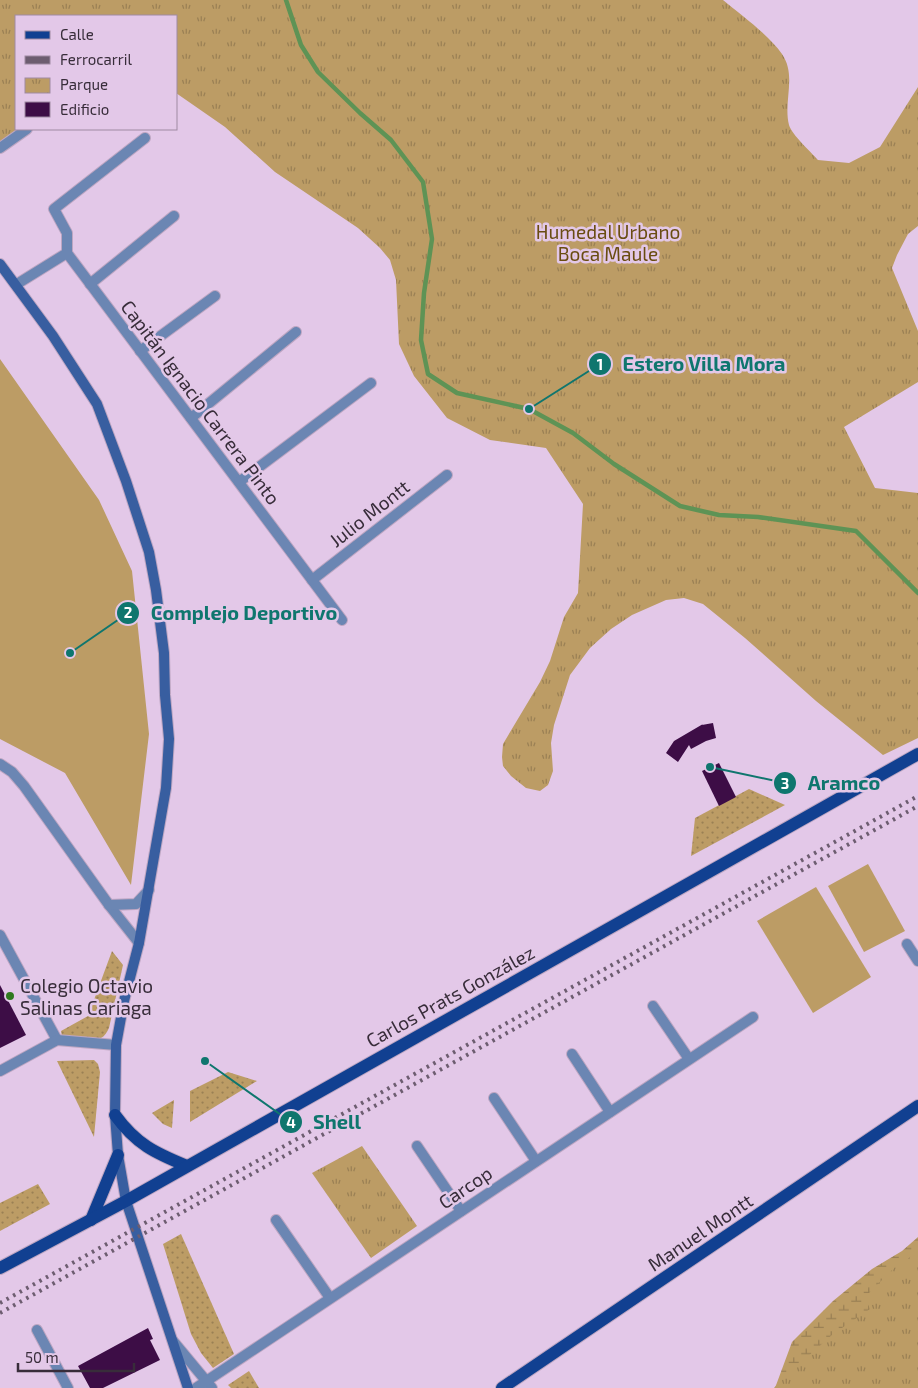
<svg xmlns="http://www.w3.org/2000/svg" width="918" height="1388" viewBox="0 0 918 1388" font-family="'Exo 2',sans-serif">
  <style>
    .grass { fill: url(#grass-dots) }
    .wetland { fill: url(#wetland-marsh) }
    .park { fill: url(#park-tufts) }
    .pitch { fill: #bc9c65 }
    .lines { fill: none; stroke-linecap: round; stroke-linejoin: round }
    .stream { stroke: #5e9355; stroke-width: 4.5 }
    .building { fill: #3d0d46 }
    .street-casing { stroke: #bda6c2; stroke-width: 12 }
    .secondary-casing { stroke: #bda6c2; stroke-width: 12 }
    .primary-casing { stroke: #bda6c2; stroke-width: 14 }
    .street { stroke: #6b86b3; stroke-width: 10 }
    .secondary { stroke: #385ea0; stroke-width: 10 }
    .primary { stroke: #114091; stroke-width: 12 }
    .rail { stroke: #6d5d70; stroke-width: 4; stroke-dasharray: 2.5 5; stroke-linecap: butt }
    .poi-dot { fill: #2f791f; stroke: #e3c8e8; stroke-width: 2 }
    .labels { text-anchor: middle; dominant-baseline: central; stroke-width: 5; stroke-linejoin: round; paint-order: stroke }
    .park-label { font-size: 19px; fill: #694c11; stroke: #e3c8e8 }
    .street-label { font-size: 19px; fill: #382d3a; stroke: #e3c8e8 }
    .poi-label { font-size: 19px; fill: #382d3a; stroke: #e3c8e8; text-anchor: start }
    .leader { fill: none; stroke: #0f766e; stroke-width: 2 }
    .callout-dot { fill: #0f766e; stroke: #e3c8e8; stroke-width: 2 }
    .mark-label { font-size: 15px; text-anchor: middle; font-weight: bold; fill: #fff }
    .callout-label { font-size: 20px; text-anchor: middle; font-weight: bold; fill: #0f766e; stroke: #e3c8e8; stroke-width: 5; stroke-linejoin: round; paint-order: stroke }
  </style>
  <defs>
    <pattern id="grass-dots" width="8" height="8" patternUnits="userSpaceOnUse" patternTransform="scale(1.25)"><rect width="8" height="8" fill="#bc9c65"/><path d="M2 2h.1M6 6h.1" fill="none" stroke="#9a8054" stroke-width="1.8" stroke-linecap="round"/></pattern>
    <pattern id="wetland-marsh" width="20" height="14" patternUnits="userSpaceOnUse" patternTransform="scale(1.25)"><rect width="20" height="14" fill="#bc9c65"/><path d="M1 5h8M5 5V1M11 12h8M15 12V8" fill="none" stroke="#9a8054"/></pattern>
    <pattern id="park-tufts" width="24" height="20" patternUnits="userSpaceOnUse" patternTransform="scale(1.25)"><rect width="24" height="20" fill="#bc9c65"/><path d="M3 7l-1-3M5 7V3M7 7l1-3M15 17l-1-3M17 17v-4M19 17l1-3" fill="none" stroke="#9a8054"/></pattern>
  </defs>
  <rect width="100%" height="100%" fill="#e3c8e8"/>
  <g class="grass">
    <path d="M749,789L785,805L691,856L695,818Z"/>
    <path d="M112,951L123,965L109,1028C107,1032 105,1036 101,1038C91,1043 73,1037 62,1036L61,1031L88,1016Z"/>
    <path d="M94,1060L98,1064L100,1072L94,1137L57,1061Z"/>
    <path d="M228,1072L257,1081L190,1122V1091Z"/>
    <path d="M174,1100L172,1128L163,1124L152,1113Z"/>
    <path d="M38,1184L50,1204L0,1231V1203Z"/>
    <path d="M181,1234L234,1354L213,1368L201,1353L191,1334L163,1244Z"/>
    <path d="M249,1371L259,1388H231L228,1385Z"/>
  </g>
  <path class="wetland" d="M918,1237V1388H775L792,1342L833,1301L872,1269L902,1251Z"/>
  <g class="park">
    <path d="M0,0H723C741,15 769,35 782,54C797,76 783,101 789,125C792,135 811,152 818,160L849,163L880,147L918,87V226L908,234L897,255L892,268L918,331V382L844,427L875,488L918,493V738L883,755L816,701L745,638L703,604L684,598L666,600L632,615L611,629L590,648L570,675L554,725L551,743L553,771L548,785L540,791L526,788L511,776L503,766L502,757L503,744L540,682L550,661L564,617L578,593L583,504L546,448L490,440L447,418L414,376L399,344L396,280L390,260L380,248L358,228L275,172L225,127L176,93V16H16V129H30L0,150Z"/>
    <path d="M362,1146L417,1226L371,1258L312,1173Z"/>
    <path d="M918,1252V1388H774L788,1371L812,1353L833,1334L870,1309L865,1297L895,1267Z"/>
  </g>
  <g class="pitch">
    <path d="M0,359L99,500L132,571L149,734L131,885L65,773L0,739Z"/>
    <path d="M868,864L905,931L864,952L828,886Z"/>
    <path d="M816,887L871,977L813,1013L757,921Z"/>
  </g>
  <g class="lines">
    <path class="stream" d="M286,0L301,45L318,72L360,113L391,140L423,182L432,239L424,293L421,340L428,374L457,393L529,409L573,433L614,464L680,506L719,515L758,517L856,531L918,593"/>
  </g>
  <g class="building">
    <path d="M713,723L716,738L706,741L691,749L689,745L678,762L666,753L674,741L703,724L702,725Z"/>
    <path d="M719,763L736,797L719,806L702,771Z"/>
    <path d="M0,985L26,1035L0,1048Z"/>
    <path d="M148,1328L153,1339L150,1340L160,1360L103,1388H90L78,1366Z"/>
  </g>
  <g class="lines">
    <g class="street-casing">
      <g id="street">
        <path d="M0,148L27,129"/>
        <path d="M67,253V233L54,209L145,138"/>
        <path d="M17,284L67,253L342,620"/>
        <path d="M90,284L174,216"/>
        <path d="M140,351L215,296"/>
        <path d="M191,418L296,332"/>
        <path d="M239,482L371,383"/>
        <path d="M312,580L447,475"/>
        <path d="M0,764L12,772L24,786L109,905L139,943"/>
        <path d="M109,905L136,904L149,890"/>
        <path d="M0,935L57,1040"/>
        <path d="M907,944L918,961"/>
        <path d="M653,1006L689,1059"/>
        <path d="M572,1054L610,1112"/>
        <path d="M0,1071L57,1040L116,1045"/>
        <path d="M494,1098L536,1161"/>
        <path d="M417,1146L461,1211"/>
        <path d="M276,1220L330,1298"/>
        <path d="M37,1330L68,1388"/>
        <path d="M173,1341L212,1388"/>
        <path d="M196,1388L753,1017"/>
      </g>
    </g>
    <g class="secondary-casing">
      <path id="secondary" d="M0,264L53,336L97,404L126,481L149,552L156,590L164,653L165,695L169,739L166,788L139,943L124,1001L116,1045L115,1115L118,1155L126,1201L188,1388"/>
    </g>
    <g class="primary-casing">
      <g id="primary">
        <path d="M115,1115C136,1144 155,1153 187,1166"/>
        <path d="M91,1220L118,1155"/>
        <path d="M0,1268L126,1201L918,754"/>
        <path d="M502,1388L918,1106"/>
      </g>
    </g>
    <use href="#street" class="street"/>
    <use href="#secondary" class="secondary"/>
    <use href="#primary" class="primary"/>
    <g class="rail">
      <path d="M0,1303L918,796"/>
      <path d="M0,1313L918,806"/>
    </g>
  </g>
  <circle class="poi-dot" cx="10" cy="996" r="5"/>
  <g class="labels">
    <g class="park-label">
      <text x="608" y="231">Humedal Urbano<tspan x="608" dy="22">Boca Maule</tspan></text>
    </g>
    <g class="street-label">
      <text transform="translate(201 402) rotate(53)">Capitán Ignacio Carrera Pinto</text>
      <text transform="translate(369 513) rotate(-38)">Julio Montt</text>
      <text transform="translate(450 996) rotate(-29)">Carlos Prats González</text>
      <text transform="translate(465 1187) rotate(-34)">Carcop</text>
      <text transform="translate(700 1232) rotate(-34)">Manuel Montt</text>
    </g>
    <g class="poi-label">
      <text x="20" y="985">Colegio Octavio<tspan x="20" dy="22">Salinas Cariaga</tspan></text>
    </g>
  </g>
  <path class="leader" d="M529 409L600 364M70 653L128 613M710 767L785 783M205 1061L291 1122"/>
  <g class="callout-dot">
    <circle cx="529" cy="409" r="5"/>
    <circle cx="70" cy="653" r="5"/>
    <circle cx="710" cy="767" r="5"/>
    <circle cx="205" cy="1061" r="5"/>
    <circle cx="600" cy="364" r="12"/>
    <circle cx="128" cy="613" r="12"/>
    <circle cx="785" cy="783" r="12"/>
    <circle cx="291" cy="1122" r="12"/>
  </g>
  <g class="mark-label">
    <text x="600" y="370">1</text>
    <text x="128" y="618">2</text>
    <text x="785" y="789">3</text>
    <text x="291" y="1128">4</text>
  </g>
  <g class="callout-label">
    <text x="704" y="371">Estero Villa Mora</text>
    <text x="244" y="620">Complejo Deportivo</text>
    <text x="844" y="790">Aramco</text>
    <text x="337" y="1129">Shell</text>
  </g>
  <rect x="15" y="15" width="162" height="115" fill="#e3c8e8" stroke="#9f8aa2"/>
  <rect x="25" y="31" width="25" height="8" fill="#114091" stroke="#9f8aa2"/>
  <text x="60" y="40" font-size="15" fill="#382d3a">Calle</text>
  <rect x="25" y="56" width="25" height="8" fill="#6d5d70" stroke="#9f8aa2"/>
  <text x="60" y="65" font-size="15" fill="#382d3a">Ferrocarril</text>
  <rect x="25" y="78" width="25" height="15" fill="url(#park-tufts)" stroke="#9f8aa2"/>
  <text x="60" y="90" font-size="15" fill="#382d3a">Parque</text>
  <rect x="25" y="102" width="25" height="15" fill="#3d0d46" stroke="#9f8aa2"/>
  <text x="60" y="115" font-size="15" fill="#382d3a">Edificio</text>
  <path d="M18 1363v8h116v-8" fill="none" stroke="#382d3a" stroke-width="2.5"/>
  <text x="25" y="1363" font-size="15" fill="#382d3a" stroke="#e3c8e8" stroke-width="4" paint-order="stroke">50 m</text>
</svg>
